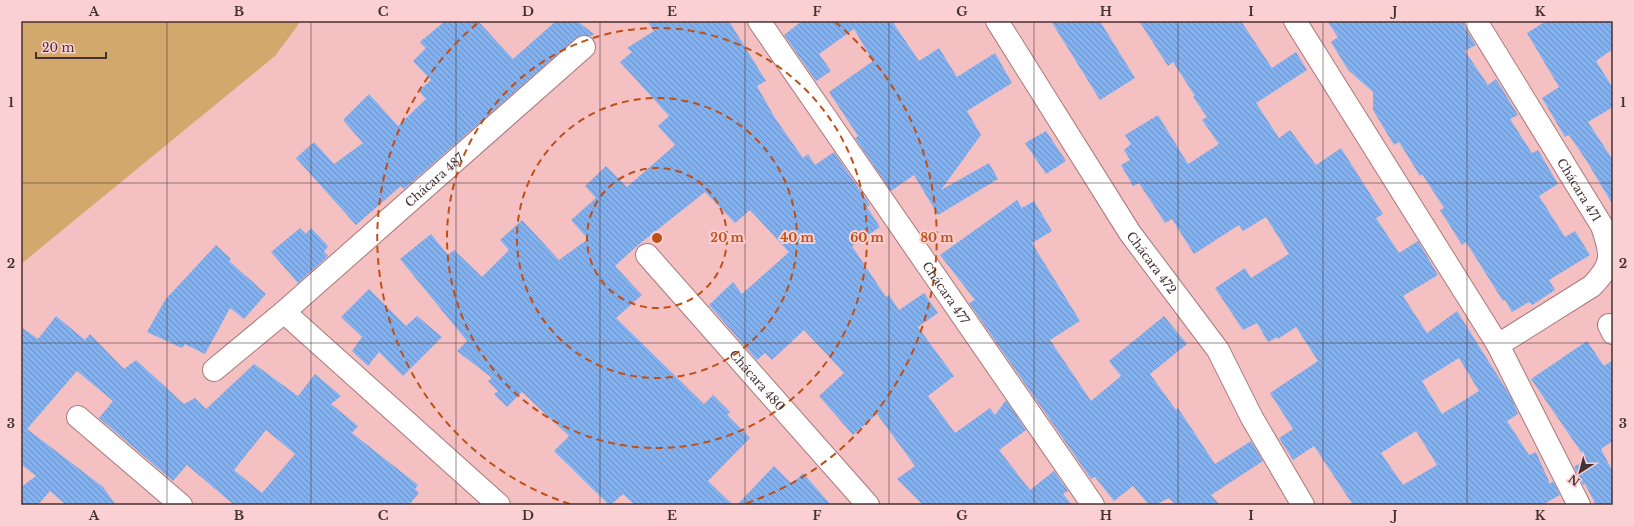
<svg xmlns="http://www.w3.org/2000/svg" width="1634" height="526" viewBox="0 0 1634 526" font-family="'Libre Baskerville',serif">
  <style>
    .green { fill: #d2a86d }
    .building { fill: url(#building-back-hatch); fill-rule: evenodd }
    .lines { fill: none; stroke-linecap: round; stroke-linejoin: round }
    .minor-casing { stroke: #a8787a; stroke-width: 24 }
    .minor { stroke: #fff; stroke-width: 22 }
    .grid { fill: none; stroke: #463132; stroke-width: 1; stroke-opacity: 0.55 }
    .ring { fill: none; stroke: #c04f16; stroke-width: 2; stroke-dasharray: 7 5 }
    .labels { text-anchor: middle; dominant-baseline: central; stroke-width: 4; stroke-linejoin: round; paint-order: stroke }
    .street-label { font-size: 12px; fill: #463132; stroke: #fbd0d2 }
    .centre { fill: #c04f16; stroke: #fbd0d2; stroke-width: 2 }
    .ring-label { font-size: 12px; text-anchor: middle; font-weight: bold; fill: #c04f16; stroke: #fbd0d2; stroke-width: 4; stroke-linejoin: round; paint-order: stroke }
    .neatline { fill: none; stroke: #463132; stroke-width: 1.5 }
    .grid-label { font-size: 13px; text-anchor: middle; font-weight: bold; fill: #463132 }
  </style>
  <defs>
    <pattern id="building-back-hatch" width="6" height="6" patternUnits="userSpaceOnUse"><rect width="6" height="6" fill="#81b1f1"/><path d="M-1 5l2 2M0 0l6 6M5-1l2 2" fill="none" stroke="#6b91c4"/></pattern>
  </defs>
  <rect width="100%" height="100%" fill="#f5c0c2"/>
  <path class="green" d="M21,21H301L275,56L21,264Z"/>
  <g class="building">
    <path d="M445,21H478L513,59L556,21H577L594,34L590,37L582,35L576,38L404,189L401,186L356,225L296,158L314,142L334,164L363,143L343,120L369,94L398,126L426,99L419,91L431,80L413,61L426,48L420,42Z"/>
    <path d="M647,21H729L766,81L757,86L775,118L803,158L808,154L815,165L834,152L870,205L867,207L880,227L852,246L886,297L889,295L899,310L924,293L938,313L918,327L954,376L928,396L955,433L990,408L995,415L1006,400L1026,430L999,450L1030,490L1054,471L1068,491L1063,494L1072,505H923L897,479L915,466L877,414L853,435L819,396L844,373L804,330L772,360L765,353L757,360L709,305L733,282L742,294L789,252L750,210L735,223L705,192L637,246L615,266L642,295L616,318L704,404L713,395L730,412L727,415L750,438L708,481L733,505H635L623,494L611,505H609L554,451L569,436L522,392L507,407L494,394L498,391L488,381L492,378L457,351L467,341L400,259L431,234L448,255L454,250L482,277L509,250L500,240L522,220L559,260L588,239L571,220L596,198L585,186L606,166L627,187L675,145L658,126L669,116L620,62L632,52L627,48L654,31Z"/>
    <path d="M802,21H892L919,61L939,48L957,77L995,53L1012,83L967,111L981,135L941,190L989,163L998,179L938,215L914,175L891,191L855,138L858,136L829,92L873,61L854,29L819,54L831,71L816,81L784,35Z"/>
    <path d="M1051,21H1100L1135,78L1100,100Z"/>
    <path d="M1139,21H1241L1272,68L1296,52L1307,70L1256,103L1279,138L1290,130L1316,165L1341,148L1383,214L1376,218L1399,253L1418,241L1438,275L1403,296L1427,333L1457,311L1511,397L1518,414L1507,421L1529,455L1536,452L1550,484L1553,481L1560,495L1542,505H1353L1314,446L1293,460L1279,438L1293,429L1270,393L1318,361L1296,327L1278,339L1277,337L1268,342L1257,323L1243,330L1215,288L1245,268L1251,278L1289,254L1266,217L1243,231L1239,225L1194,254L1172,219L1165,223L1139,183L1133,186L1121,165L1130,160L1124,150L1131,144L1125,135L1158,115L1188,164L1219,144L1202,120L1207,117L1193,97L1195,96L1173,62L1168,66ZM1459,358L1479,391L1442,414L1422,381ZM1416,431L1437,465L1403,485L1381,453Z"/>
    <path d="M1327,21H1464L1465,28L1476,45L1465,51L1488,85L1496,79L1518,115L1510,119L1532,153L1538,150L1558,184L1539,196L1565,237L1575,231L1590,255L1549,280L1555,290L1532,305L1529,302L1512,312L1505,300L1503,301L1466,242L1462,245L1440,210L1444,208L1422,174L1420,176L1399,142L1394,145L1373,110V92L1348,70L1331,42L1338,37Z"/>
    <path d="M1546,21H1613V49L1596,61L1613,88V107L1588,122L1613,160V205L1586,160L1569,135L1565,137L1542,98L1559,87L1527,33Z"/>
    <path d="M1046,131L1066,161L1046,174L1025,143Z"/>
    <path d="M1017,200L1022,208L1034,201L1052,231L1032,243L1080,321L1050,340L1091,401L1121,376L1109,361L1164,316L1187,344L1150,374L1176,410L1178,408L1215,464L1251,441L1263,461L1211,495L1220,505H1176L1169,498L1155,505H1149L1133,486L1114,501L1095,477L1091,479L969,303L975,300L940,255Z"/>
    <path d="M300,228L306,234L311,228L328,246L324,252L328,256L298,283L271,252Z"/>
    <path d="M216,245L231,259L229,261L266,294L244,319L230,308L205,354L185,344L182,348L147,332L165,300Z"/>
    <path d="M369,289L406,326L417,316L442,337L403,376L379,352L368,366L352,351L362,337L341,317Z"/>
    <path d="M56,316L85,340L90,334L124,369L136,360L184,404L195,398L206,409L254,364L298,396L315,374L341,396L331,404L358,426L352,433L418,485L415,489L419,493L409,505H234L187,465L173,481L99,418L113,401L77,371L27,429L103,487L116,505H66L50,491L38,505H21V487L36,476L21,464V327L38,339ZM266,430L295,454L262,493L234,470Z"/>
    <path d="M1587,341L1604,366L1613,360V441L1601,449L1613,472V505H1596L1585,484L1583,485L1574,467L1586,459L1531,379Z"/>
    <path d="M774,466L792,484L803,473L831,505H737Z"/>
  </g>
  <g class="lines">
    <g class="minor-casing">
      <g id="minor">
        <path id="s1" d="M759,21L1093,505"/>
        <path id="s2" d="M997,21L1130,233L1218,350L1252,418L1303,505"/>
        <path d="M1295,21L1498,345L1579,505"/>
        <path id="s3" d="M1476,21L1602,226C1612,255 1614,263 1592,286L1498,345"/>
        <path id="s4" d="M647,255L868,505"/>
        <path d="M1609,325L1613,333"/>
        <path d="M214,370L284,312"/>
        <path d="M78,417L181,505"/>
        <path id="s5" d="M499,505L284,312L584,47"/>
      </g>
    </g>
    <use href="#minor" class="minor"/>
  </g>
  <path class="grid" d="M167,21V505M311,21V505M456,21V505M600,21V505M745,21V505M889,21V505M1034,21V505M1178,21V505M1323,21V505M1467,21V505M21,183H1613M21,343H1613"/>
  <g class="ring">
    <circle cx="657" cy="238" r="70"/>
    <circle cx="657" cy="238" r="140"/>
    <circle cx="657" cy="238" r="210"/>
    <path d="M570 504A280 280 0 0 1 479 22M835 22A280 280 0 0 1 744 504"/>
  </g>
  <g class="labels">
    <g class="street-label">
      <text stroke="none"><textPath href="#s5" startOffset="489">Chácara 487</textPath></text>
      <text stroke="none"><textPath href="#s3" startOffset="198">Chácara 471</textPath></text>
      <text stroke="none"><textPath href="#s2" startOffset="287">Chácara 472</textPath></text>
      <text stroke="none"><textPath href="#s1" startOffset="330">Chácara 477</textPath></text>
      <text stroke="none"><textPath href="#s4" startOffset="167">Chácara 480</textPath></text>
    </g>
  </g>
  <circle cx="657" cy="238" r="6" class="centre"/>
  <g class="ring-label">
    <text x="727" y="242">20 m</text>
    <text x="797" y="242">40 m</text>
    <text x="867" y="242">60 m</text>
    <text x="937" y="242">80 m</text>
  </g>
  <rect width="1634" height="526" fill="none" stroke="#fbd0d2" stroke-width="44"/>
  <g transform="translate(1580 472) rotate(216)" stroke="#fbd0d2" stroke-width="3" paint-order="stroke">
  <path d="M0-3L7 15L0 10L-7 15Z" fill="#463132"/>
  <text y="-6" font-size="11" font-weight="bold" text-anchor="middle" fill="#463132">N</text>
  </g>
  <path d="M36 52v6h70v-6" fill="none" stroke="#463132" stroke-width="2"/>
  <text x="42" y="52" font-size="12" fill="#463132" stroke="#fbd0d2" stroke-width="3" paint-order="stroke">20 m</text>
  <rect x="22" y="22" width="1590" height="482" class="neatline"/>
  <g class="grid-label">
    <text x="94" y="16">A</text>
    <text x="239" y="16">B</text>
    <text x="383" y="16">C</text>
    <text x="528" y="16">D</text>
    <text x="672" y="16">E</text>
    <text x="817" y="16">F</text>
    <text x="962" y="16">G</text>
    <text x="1106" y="16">H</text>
    <text x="1251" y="16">I</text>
    <text x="1395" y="16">J</text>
    <text x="1540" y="16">K</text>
    <text x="11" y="107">1</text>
    <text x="1623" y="107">1</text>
    <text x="11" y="268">2</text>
    <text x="1623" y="268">2</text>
    <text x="11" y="428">3</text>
    <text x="1623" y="428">3</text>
    <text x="94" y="520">A</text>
    <text x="239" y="520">B</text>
    <text x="383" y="520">C</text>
    <text x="528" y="520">D</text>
    <text x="672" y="520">E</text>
    <text x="817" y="520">F</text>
    <text x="962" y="520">G</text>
    <text x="1106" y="520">H</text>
    <text x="1251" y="520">I</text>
    <text x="1395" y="520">J</text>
    <text x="1540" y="520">K</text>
  </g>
</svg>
